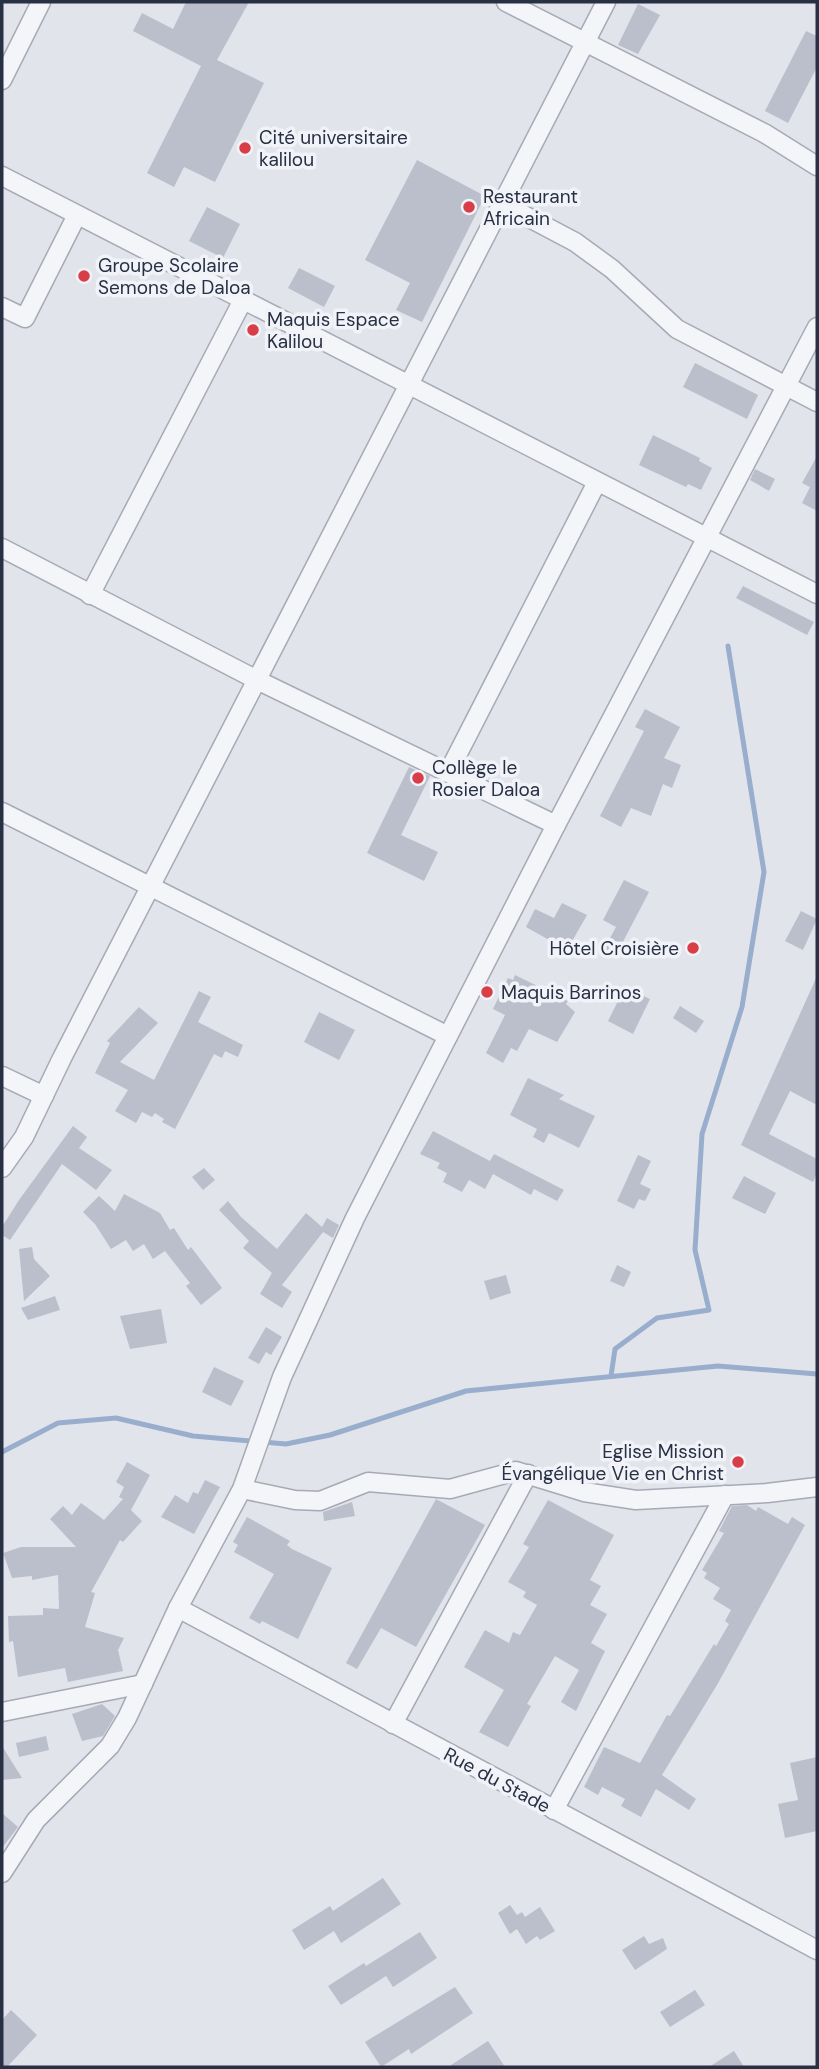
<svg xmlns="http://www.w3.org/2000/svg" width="819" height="2069" viewBox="0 0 819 2069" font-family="'DM Sans',sans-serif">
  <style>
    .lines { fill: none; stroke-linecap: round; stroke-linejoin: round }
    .stream { stroke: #99aecd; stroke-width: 5 }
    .building { fill: #bbbfcb }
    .minor-casing { stroke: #a6aab6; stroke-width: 21 }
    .minor { stroke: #f4f5f8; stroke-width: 18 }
    .poi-dot { fill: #d83e48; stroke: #f1f3f8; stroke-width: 2.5 }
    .labels { text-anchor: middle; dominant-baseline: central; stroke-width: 7; stroke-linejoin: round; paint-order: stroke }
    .poi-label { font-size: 19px; fill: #283044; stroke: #f1f3f8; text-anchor: start }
    .street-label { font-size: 19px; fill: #283044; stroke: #f1f3f8 }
  </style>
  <rect width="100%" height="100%" fill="#e1e4eb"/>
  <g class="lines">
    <g class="stream">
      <path d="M611,1376L615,1349L657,1318L709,1310L695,1250L702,1134L742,1007L764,872L728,646"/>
      <path d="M2,1452L58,1423L116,1418L193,1436L286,1444L330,1435L466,1391L718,1366L817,1374"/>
    </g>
  </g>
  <g class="building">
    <path d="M186,2H249L217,60L264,83L215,182L184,167L174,187L147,173L201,66L133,31L142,13L173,29Z"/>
    <path d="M638,4L660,15L638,54L618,45Z"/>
    <path d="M806,31L817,36V67L788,123L765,111Z"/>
    <path d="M417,160L485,196L422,322L396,310L410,283L365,260Z"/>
    <path d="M207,207L240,224L223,258L189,241Z"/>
    <path d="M299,268L335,286L324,307L288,288Z"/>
    <path d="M695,363L758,395L747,419L683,387Z"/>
    <path d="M653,435L700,458L699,461L712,468L701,490L688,484L686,487L639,465Z"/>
    <path d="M817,456V511L802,503L810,487L802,483Z"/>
    <path d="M755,469L775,479L769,491L750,480Z"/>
    <path d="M743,586L814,622L807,635L736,598Z"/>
    <path d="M645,709L680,727L664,758L681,765L672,788L663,784L651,816L631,808L621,827L600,816L644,731L635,727Z"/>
    <path d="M409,767L430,776L401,835L438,852L424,881L367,853Z"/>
    <path d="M624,880L649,892L616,955L604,949L616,927L603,920Z"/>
    <path d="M562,903L587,915L567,950L526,927L535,909L554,918Z"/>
    <path d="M801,911L817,919L803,950L785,941Z"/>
    <path d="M515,975L568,1001L566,1004L575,1012L557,1042L529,1029L517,1051L511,1048L503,1063L486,1053L505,1015L493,1009L508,978L513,980Z"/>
    <path d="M817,976V1105L790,1091L769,1134L817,1159V1173L813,1182L741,1145Z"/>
    <path d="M625,987L650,999L633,1034L608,1021Z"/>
    <path d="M199,991L211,997L198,1022L243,1045L238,1057L225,1051L222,1058L214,1054L175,1129L162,1122L164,1119L155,1113L152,1117L142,1112L136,1123L115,1111L128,1090L95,1073L110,1043L107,1041L139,1007L158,1023L120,1062L154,1080Z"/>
    <path d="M680,1006L704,1021L696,1033L673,1018Z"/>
    <path d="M319,1012L355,1030L339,1060L304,1042Z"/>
    <path d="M528,1078L564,1095L559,1099L595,1116L579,1148L549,1133L544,1143L533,1137L537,1129L510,1115Z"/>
    <path d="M73,1126L87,1137L79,1148L112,1170L96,1190L62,1164L10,1240L2,1235V1227L19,1200Z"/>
    <path d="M433,1131L490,1161L494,1154L564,1190L557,1201L534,1189L531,1195L493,1174L485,1189L469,1180L462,1192L443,1182L447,1173L437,1168L440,1163L420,1154Z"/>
    <path d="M638,1155L651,1161L640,1184L651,1189L645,1201L639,1199L634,1209L617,1201Z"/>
    <path d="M204,1168L215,1180L203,1190L192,1177Z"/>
    <path d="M744,1176L776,1193L765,1214L732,1198Z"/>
    <path d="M124,1194L160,1213L170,1230L174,1228L188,1250L191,1247L222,1288L201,1305L186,1286L190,1283L165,1251L153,1259L144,1244L133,1251L126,1240L111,1249L95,1224L83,1212L99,1196L115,1211Z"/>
    <path d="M228,1201L241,1217L277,1249L306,1213L322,1227L327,1218L339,1225L333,1238L323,1232L282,1285L292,1292L282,1308L260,1294L272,1273L243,1248L249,1241L219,1210Z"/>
    <path d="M32,1247L34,1259L50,1276L24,1301L19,1249Z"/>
    <path d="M617,1265L631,1272L624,1287L610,1281Z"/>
    <path d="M506,1275L511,1293L490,1300L484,1281Z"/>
    <path d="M55,1296L60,1310L28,1320L21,1308Z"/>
    <path d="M161,1309L167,1343L130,1349L120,1316Z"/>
    <path d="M266,1327L282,1337L271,1355L266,1352L259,1364L248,1358Z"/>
    <path d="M214,1367L244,1381L231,1406L202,1392Z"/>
    <path d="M127,1462L150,1475L131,1510L142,1521L123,1542L120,1540L91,1592L95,1593L85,1627L124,1638L118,1650L123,1671L68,1682L65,1668L18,1677L13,1641L9,1642L8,1616L43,1615V1608L59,1609L58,1575L32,1580V1576L12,1578L3,1553L21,1547H76L50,1519L63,1506L72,1515L81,1503L104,1520L123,1499L119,1497L124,1487L116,1482Z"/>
    <path d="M205,1480L220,1487L194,1534L161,1517L175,1495L188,1503L193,1492L198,1494Z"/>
    <path d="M436,1499L485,1525L416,1647L381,1628L357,1669L346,1663Z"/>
    <path d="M548,1500L614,1535L590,1580L601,1586L590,1605L607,1614L591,1643L605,1651L576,1711L561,1702L579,1670L555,1656L527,1704L531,1706L508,1747L479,1732L504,1690L464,1667L485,1630L509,1643L513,1632L520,1635L537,1605L523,1597L526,1592L508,1582L529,1547L523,1544Z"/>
    <path d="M352,1502L355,1516L324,1521L323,1512Z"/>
    <path d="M747,1505L756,1511L758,1507L788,1524L792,1517L805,1525L717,1685L662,1775L696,1799L689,1810L656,1789L641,1817L621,1806L625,1799L602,1787L598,1795L584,1787L604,1747L640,1763L667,1715L670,1716L714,1644L716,1646L729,1624L725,1621L731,1610L713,1599L720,1588L704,1578L707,1573L702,1570L724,1533L719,1531L732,1506Z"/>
    <path d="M247,1517L290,1541L287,1545L292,1549L332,1568L298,1639L262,1621L260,1624L249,1618L274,1574L234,1552L238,1545L233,1542Z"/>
    <path d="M102,1704L115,1716L103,1736L82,1741L72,1714Z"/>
    <path d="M46,1736L49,1750L19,1757L16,1743Z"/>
    <path d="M2,1746L22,1778L2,1780Z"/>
    <path d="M817,1757V1831L785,1838L778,1804L798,1800L790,1763Z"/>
    <path d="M2,1813L18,1827L2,1848Z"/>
    <path d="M383,1878L401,1904L341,1943L334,1931L304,1950L292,1930L330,1906L333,1911Z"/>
    <path d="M510,1905L517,1915L522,1912L525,1917L540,1907L555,1931L540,1940L537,1936L526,1944L517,1929L510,1934L498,1913Z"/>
    <path d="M420,1932L437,1958L393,1987L386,1976L341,2005L328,1986L364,1963L366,1966Z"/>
    <path d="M644,1936L649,1944L663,1938L667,1949L635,1970L622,1950Z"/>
    <path d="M455,1987L473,2013L411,2054L409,2049L381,2067L365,2042Z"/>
    <path d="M695,1990L705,2005L670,2027L660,2012Z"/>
    <path d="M11,2010L37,2035L7,2067H2V2020Z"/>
    <path d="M488,2041L505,2067H448Z"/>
    <path d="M734,2051L744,2067H709Z"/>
  </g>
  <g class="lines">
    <g class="minor-casing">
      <g id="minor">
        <path d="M506,2L764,133L817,166"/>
        <path d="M2,80L41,2"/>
        <path d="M2,176L817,594"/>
        <path d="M503,204L575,242L612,269L677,329L817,402"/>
        <path d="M2,307L25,318L77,215"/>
        <path d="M2,548L257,680L556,825"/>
        <path d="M90,595L243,300"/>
        <path d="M448,773L597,482"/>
        <path d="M2,812L448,1036"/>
        <path d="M2,1076L44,1096"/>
        <path d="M2,1168L24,1137L62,1058L606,2"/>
        <path d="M242,1489L295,1500L320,1501L368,1482L450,1489L516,1471L584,1492L636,1500L767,1493L817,1487"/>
        <path d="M178,1608L817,1950"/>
        <path d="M2,1712L143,1684"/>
        <path d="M393,1724L528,1474"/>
        <path d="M554,1810L725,1495"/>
        <path d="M2,1873L36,1820L110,1746L127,1718L178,1608L242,1489L282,1377L355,1218L556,825L817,327"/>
      </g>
    </g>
    <use href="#minor" class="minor"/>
  </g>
  <g class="poi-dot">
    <circle cx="245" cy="148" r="7"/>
    <circle cx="469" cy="207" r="7"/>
    <circle cx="84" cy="276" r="7"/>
    <circle cx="253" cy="330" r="7"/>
    <circle cx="418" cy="778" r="7"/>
    <circle cx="693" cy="948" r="7"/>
    <circle cx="487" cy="992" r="7"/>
    <circle cx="738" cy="1462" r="7"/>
  </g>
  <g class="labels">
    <g class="poi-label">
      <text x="259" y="137">Cité universitaire<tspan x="259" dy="22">kalilou</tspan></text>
      <text x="483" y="196">Restaurant<tspan x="483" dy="22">Africain</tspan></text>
      <text x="98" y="265">Groupe Scolaire<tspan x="98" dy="22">Semons de Daloa</tspan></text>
      <text x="267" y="319">Maquis Espace<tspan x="267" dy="22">Kalilou</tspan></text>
      <text x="432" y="767">Collège le<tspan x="432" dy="22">Rosier Daloa</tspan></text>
      <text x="679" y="948" text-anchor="end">Hôtel Croisière</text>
      <text x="501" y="992">Maquis Barrinos</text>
      <text x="724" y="1451" text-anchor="end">Eglise Mission<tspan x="724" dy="22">Évangélique Vie en Christ</tspan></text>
    </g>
    <g class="street-label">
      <text transform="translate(497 1780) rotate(28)">Rue du Stade</text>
    </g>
  </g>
  <rect width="819" height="2069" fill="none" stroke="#283044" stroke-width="7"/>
</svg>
